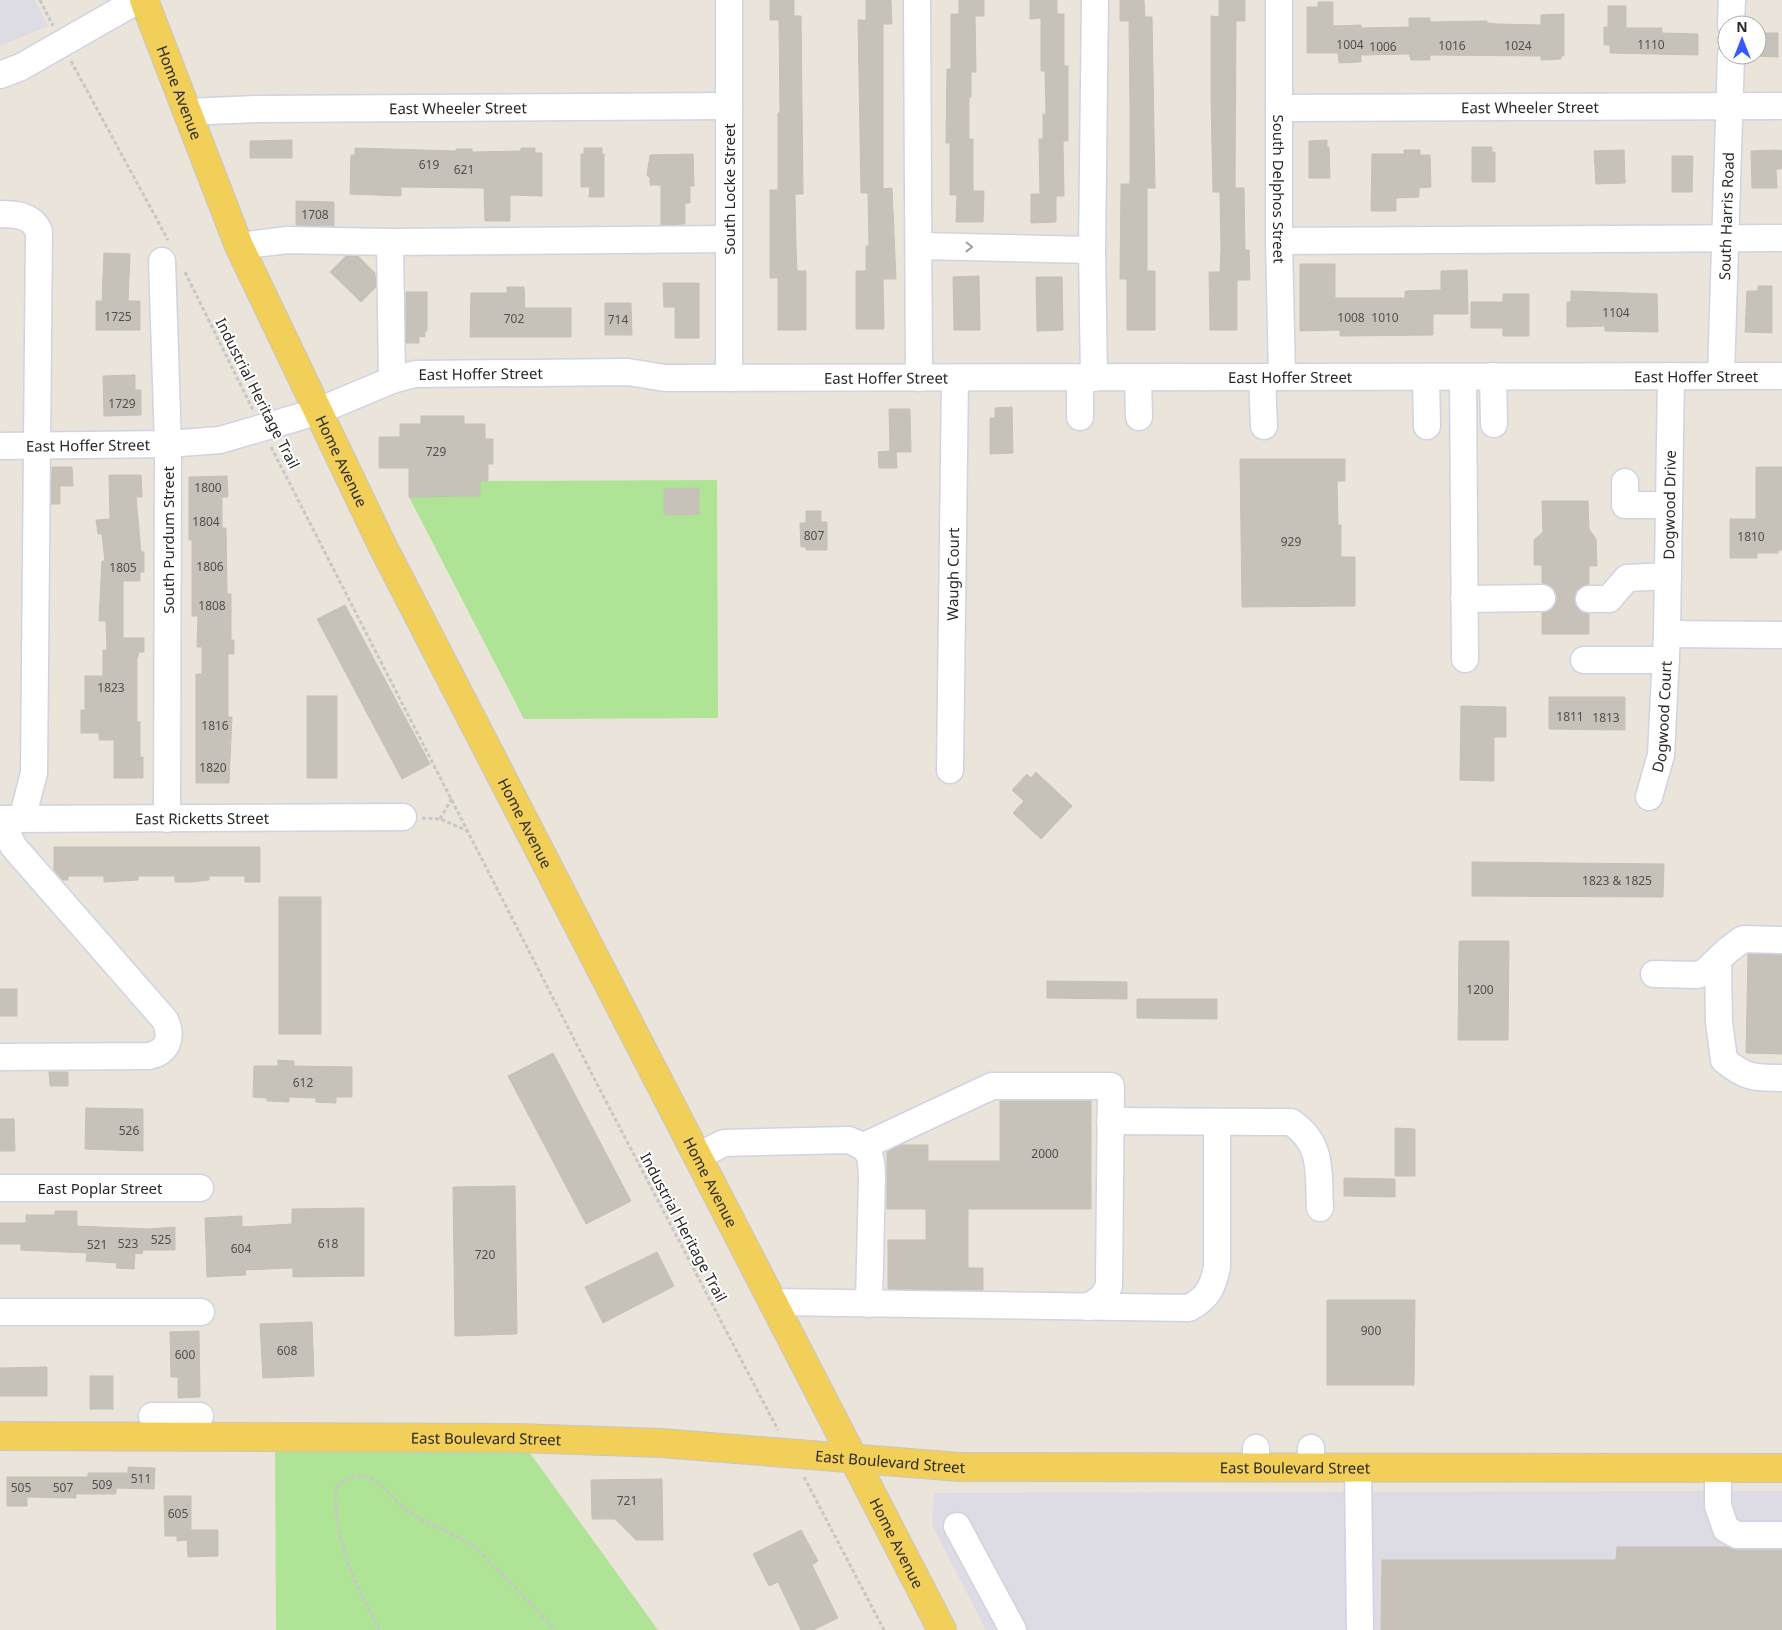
<svg xmlns="http://www.w3.org/2000/svg" width="1782" height="1630" viewBox="0 0 1782 1630" font-family="'Noto Sans',sans-serif">
  <style>
    .industrial { fill: #dddbe3 }
    .green { fill: #afe395 }
    .building { fill: #c7c2b9; stroke: #c6c0b4 }
    .lines { fill: none; stroke-linecap: round; stroke-linejoin: round }
    .minor-casing { stroke: #cfd3e2; stroke-width: 29 }
    .major-casing { stroke: #c7c7c7; stroke-width: 30 }
    .path { stroke: #c7c7c7; stroke-width: 3; stroke-dasharray: 4 2.5; stroke-linecap: butt }
    .minor { stroke: #fff; stroke-width: 26 }
    .major { stroke: #f2cf58; stroke-width: 28 }
    .oneway { stroke: #9f9f9f }
    .labels { text-anchor: middle; dominant-baseline: central; stroke-width: 4; stroke-linejoin: round; paint-order: stroke }
    .number-label { font-size: 12px; fill: #504f4d }
    .street-label { font-size: 15px; fill: #292929; stroke: #fff }
  </style>
  <rect width="100%" height="100%" fill="#ebe4da"/>
  <g class="industrial">
    <path d="M0,0H34L48,26L0,46Z"/>
    <path d="M1782,1491V1630H986L932,1525L934,1493Z"/>
  </g>
  <g class="green">
    <path d="M717,480L718,718L524,719L409,497L479,496L480,481Z"/>
    <path d="M275,1437L519,1438L658,1630H276Z"/>
  </g>
  <g class="building">
    <path d="M770,0H794V16H801L803,194H795L796,247L797,271H806V330H778V278H770V190H778V113H780L779,20H770Z"/>
    <path d="M866,0H891L892,24H883V189L892,188L896,279H883L884,329H856V271H866V246H869L868,193H861L858,20H866Z"/>
    <path d="M959,0H984V16H975L976,72H971V97H969V139H973V191H984L983,222H956L957,195H950V143H946L947,69H951V14H959Z"/>
    <path d="M1030,0H1057V14H1064V66H1068V141H1063L1064,196H1056V222L1031,223V194H1040L1039,139H1043V114H1046L1045,71H1041V18L1030,19Z"/>
    <path d="M1120,0H1144L1145,17H1152L1155,188H1147V271H1155V330H1127V279H1120L1121,184H1130V108L1129,21H1120Z"/>
    <path d="M1219,0H1245V21H1236L1235,188H1244L1245,250H1249L1250,280H1237V330H1210L1209,272H1220L1221,248L1220,192H1213L1211,97V16L1219,17Z"/>
    <path d="M1318,2H1333V26L1361,25V28L1409,27V18H1430V22L1487,21V23L1497,24L1541,25V15L1564,14V56H1561V59L1541,60V56L1430,55V60H1411L1409,54L1361,55V62L1339,63L1338,53H1307V7H1318Z"/>
    <path d="M1608,6H1626V28H1662V33L1698,34V55L1610,53V45H1604V27H1608Z"/>
    <path d="M1757,33H1778V57L1757,56Z"/>
    <path d="M292,140V158H250V141Z"/>
    <path d="M1327,140V147H1329L1330,178H1309V141Z"/>
    <path d="M1472,147H1492V152H1495V182H1472Z"/>
    <path d="M355,148L456,151V149H472V152L521,151V148H535V153H542V196L510,195V221H485L484,188L401,187V196L350,194L351,155H355Z"/>
    <path d="M584,148H602V154H604V197H589L590,187H581V154H584Z"/>
    <path d="M1404,150H1420V155H1430L1431,187L1419,188V197L1396,198V211H1371L1372,154H1404Z"/>
    <path d="M1624,150L1625,183L1596,184L1594,151Z"/>
    <path d="M1776,150L1782,151V169H1776L1777,188H1752L1751,151Z"/>
    <path d="M693,154L694,186H690V203H685V224L661,225V185H650V178L647,175L650,155Z"/>
    <path d="M1672,156H1693L1692,192H1672Z"/>
    <path d="M296,201L334,202V226L296,225Z"/>
    <path d="M104,253L130,254L128,301H140V330H96V301H102Z"/>
    <path d="M346,256H358L375,273L376,287L361,302L330,272Z"/>
    <path d="M1300,264H1335V298H1405V291L1441,290V271L1467,270L1468,314H1433V335L1340,336V330L1300,331Z"/>
    <path d="M979,276L980,330H954L953,277Z"/>
    <path d="M1036,277H1062L1063,330L1037,331Z"/>
    <path d="M663,283H699V338H675V307H664Z"/>
    <path d="M1758,286H1772V333L1745,332L1747,291H1758Z"/>
    <path d="M507,287H524L525,308H571V337H470L471,293H507Z"/>
    <path d="M1571,291L1657,294L1658,332L1605,331V326L1567,327V302H1571Z"/>
    <path d="M406,292H427V331H425V337L419,336V343H406Z"/>
    <path d="M1503,294H1529V336H1503V328H1471V302H1503Z"/>
    <path d="M605,303H631L632,335H605Z"/>
    <path d="M135,375V390H141V415L104,416L103,376Z"/>
    <path d="M1012,407L1013,453L990,454V418H995V408Z"/>
    <path d="M889,409H910L911,452H896L897,468H879L878,452L890,451Z"/>
    <path d="M421,416H464V424H485V439H493V464H488V481H480V496L409,497V468H379V437H400V424H421Z"/>
    <path d="M1240,459H1345V481H1337L1338,525H1341V557H1355V606L1242,607Z"/>
    <path d="M52,467H72L73,486H60V504H51Z"/>
    <path d="M1756,467H1782V550H1778V553H1757V558H1730V519H1756Z"/>
    <path d="M109,475H141L142,497H136L141,552H144V572H140V581H123V638H144V652H139L137,659V722H140V757H143V778H114V740H99V733H81V710H85V676H103V650H107L106,621H99L102,561H105L102,534H98L96,520L110,519Z"/>
    <path d="M227,476L228,497H222V528H226L227,594H231V640H234V654H228V717H232L229,783H196V674H202V647H197L198,616H192V540H189V477Z"/>
    <path d="M699,488V514L664,515V489Z"/>
    <path d="M1542,501H1588L1589,529L1596,539L1597,566H1589V584L1582,586L1576,591L1574,599L1576,606L1581,612L1589,614V634H1542V613L1550,611L1555,606L1557,598L1555,590L1549,585L1542,583V565H1534V540L1543,532Z"/>
    <path d="M806,511H821V522H827V550H806V547H801L800,523H806Z"/>
    <path d="M345,605L430,764L402,779L317,619Z"/>
    <rect x="307" y="696" width="30" height="82"/>
    <path d="M1549,697H1625V730L1549,729Z"/>
    <path d="M1461,706L1506,707V737H1494V781L1460,780Z"/>
    <path d="M1036,772L1072,806L1041,839L1013,813L1024,801L1012,790L1027,774L1031,778Z"/>
    <path d="M54,847H260V882H245V876H209V880L190,882H175V876H138V880L104,882V876H68V880H63L54,870Z"/>
    <path d="M1472,862L1664,864L1663,897L1472,896Z"/>
    <rect x="279" y="897" width="42" height="137"/>
    <path d="M1459,941H1509L1508,1040H1458Z"/>
    <path d="M1748,954L1782,955V1054L1746,1053Z"/>
    <path d="M1047,981L1127,982V999L1047,998Z"/>
    <rect x="0" y="989" width="17" height="27"/>
    <path d="M1137,999H1217V1019L1137,1018Z"/>
    <path d="M553,1053L631,1201L586,1224L508,1076Z"/>
    <path d="M278,1060L294,1061V1066L352,1067V1097H336V1103L316,1102V1098L289,1097V1102L267,1101V1098L253,1097L254,1066H278Z"/>
    <path d="M49,1072H68V1086H50Z"/>
    <path d="M1000,1101H1091V1209H968V1268H983V1290L888,1289V1240H926V1209H887V1152L901,1145H928V1161H1000Z"/>
    <path d="M86,1108L143,1109V1151L85,1149Z"/>
    <path d="M0,1119H14L15,1151H0Z"/>
    <path d="M1395,1128L1415,1129V1176H1395Z"/>
    <path d="M1344,1178L1395,1179V1197L1344,1196Z"/>
    <path d="M515,1186L517,1334L455,1336L453,1187Z"/>
    <path d="M364,1208V1276L293,1277V1268L245,1270L246,1275L207,1277L205,1218L242,1216V1227L292,1224V1209Z"/>
    <path d="M55,1211H77V1226L148,1229L175,1227V1250H143L142,1254L135,1253L134,1269L116,1268L117,1263L86,1261L87,1253L21,1250V1244H0V1223H26V1215H55Z"/>
    <path d="M657,1252L674,1286L603,1323L585,1287Z"/>
    <path d="M1327,1300H1415L1414,1385H1327Z"/>
    <path d="M312,1322L314,1376L263,1378L260,1324Z"/>
    <path d="M199,1331L200,1397L178,1398V1377H171L170,1332Z"/>
    <path d="M47,1367V1396H0V1368Z"/>
    <rect x="90" y="1376" width="23" height="33"/>
    <path d="M128,1467L155,1468L154,1489L116,1488V1494H76V1498L27,1497V1506H7V1477H88V1473H128Z"/>
    <path d="M662,1479L663,1540H636L615,1519H592L591,1480Z"/>
    <path d="M164,1496H191V1530H218V1556L188,1557L187,1540L177,1541V1536H165Z"/>
    <path d="M801,1530L818,1561L812,1565L838,1618L813,1630H801L778,1582L769,1586L753,1554Z"/>
    <path d="M1617,1547H1728L1737,1550H1782V1630H1381L1382,1560H1616Z"/>
  </g>
  <g class="lines">
    <g class="minor-casing">
      <g id="minor">
        <path d="M917,0L919,378"/>
        <path id="s1" d="M1279,0V241L1282,377"/>
        <path d="M1731,25L1732,0"/>
        <path d="M0,75L21,67L138,0"/>
        <path id="s2" d="M1279,108L1782,106"/>
        <path id="s3" d="M187,112L256,109L729,106"/>
        <path d="M0,214C15,214 32,215 39,231L34,773L22,819"/>
        <path d="M1279,241L1782,238"/>
        <path d="M390,242L392,380"/>
        <path d="M239,246L287,240L390,242L728,239"/>
        <path d="M920,246L1092,250"/>
        <path d="M162,261L168,444L167,819"/>
        <path d="M1493,376L1494,424"/>
        <path id="s4" d="M1721,376L1731,55"/>
        <path d="M1262,377L1264,426"/>
        <path d="M1426,377L1427,426"/>
        <path d="M1463,377L1465,659"/>
        <path d="M729,378V0"/>
        <path d="M1080,378V417"/>
        <path d="M1094,378L1092,250L1095,0"/>
        <path d="M1138,378L1139,417"/>
        <path id="s5" d="M0,446L168,444L220,440L316,412L392,380L415,374L628,372L665,378L1782,376"/>
        <path d="M1625,482V505H1668"/>
        <path d="M1464,599L1542,598"/>
        <path d="M1589,599H1609L1627,578L1668,576"/>
        <path d="M1667,634L1782,635"/>
        <path d="M1584,660H1666"/>
        <path id="s6" d="M950,770L955,378"/>
        <path id="s7" d="M1649,797L1661,755L1667,634L1671,376"/>
        <path id="s8" d="M6,819L403,817"/>
        <path d="M1718,962L1719,1022L1724,1060C1745,1078 1755,1078 1782,1078"/>
        <path d="M1654,974L1697,975L1705,972L1728,950L1743,939L1782,940"/>
        <path d="M0,1057L149,1056C168,1052 173,1037 165,1020L13,846L1,819"/>
        <path d="M1110,1121L1291,1122C1324,1144 1318,1173 1320,1208"/>
        <path d="M864,1146L992,1086H1111L1109,1286L1103,1297L1088,1307"/>
        <path d="M699,1158L708,1151L724,1143L849,1140C871,1149 871,1154 872,1177L869,1304"/>
        <path id="s9" d="M0,1188H200"/>
        <path d="M773,1302L1189,1308C1208,1298 1213,1287 1217,1267V1122"/>
        <path d="M0,1312H201"/>
        <path d="M152,1416H200"/>
        <path d="M1256,1448V1468"/>
        <path d="M1311,1468V1448"/>
        <path d="M1358,1468L1360,1630"/>
        <path d="M1718,1468V1506L1726,1529L1737,1535H1782"/>
        <path d="M957,1526L1013,1630"/>
      </g>
    </g>
    <g class="major-casing">
      <g id="major">
        <path id="s10" d="M144,0L239,246L383,547L942,1630"/>
        <path id="s11" d="M0,1436L519,1438L661,1443L960,1467L1782,1468"/>
      </g>
    </g>
    <g class="path">
      <path d="M40,0L53,26"/>
      <path d="M71,61L168,240"/>
      <path d="M185,272L253,410"/>
      <path d="M271,447L598,1086L778,1430"/>
      <path d="M422,818L440,819L468,831"/>
      <path d="M440,819L452,798"/>
      <path d="M804,1477L884,1630"/>
      <path d="M379,1630C375,1618 367,1607 362,1596C346,1562 334,1526 336,1488C345,1478 357,1472 371,1479C386,1487 397,1505 412,1514C432,1527 455,1533 475,1547L556,1630"/>
    </g>
    <use href="#minor" class="minor"/>
    <use href="#major" class="major"/>
  </g>
  <defs><path id="oneway-chevron" d="M-2-3.5L2.5 0L-2 3.5" fill="none" stroke-width="1.6" stroke-linecap="round" stroke-linejoin="round" transform="scale(1.25)"/></defs>
  <use class="oneway" href="#oneway-chevron" transform="translate(969 247) rotate(1)"/>
  <g class="labels">
    <g class="number-label">
      <text x="1350" y="44">1004</text>
      <text x="1651" y="44">1110</text>
      <text x="1452" y="45">1016</text>
      <text x="1518" y="45">1024</text>
      <text x="1383" y="46">1006</text>
      <text x="429" y="164">619</text>
      <text x="464" y="169">621</text>
      <text x="315" y="214">1708</text>
      <text x="1616" y="312">1104</text>
      <text x="118" y="316">1725</text>
      <text x="1351" y="317">1008</text>
      <text x="1385" y="317">1010</text>
      <text x="514" y="318">702</text>
      <text x="618" y="319">714</text>
      <text x="122" y="403">1729</text>
      <text x="436" y="451">729</text>
      <text x="208" y="487">1800</text>
      <text x="206" y="521">1804</text>
      <text x="814" y="535">807</text>
      <text x="1751" y="536">1810</text>
      <text x="1291" y="541">929</text>
      <text x="210" y="566">1806</text>
      <text x="123" y="567">1805</text>
      <text x="212" y="605">1808</text>
      <text x="111" y="687">1823</text>
      <text x="1570" y="716">1811</text>
      <text x="1606" y="717">1813</text>
      <text x="215" y="725">1816</text>
      <text x="213" y="767">1820</text>
      <text x="1617" y="880">1823 &amp; 1825</text>
      <text x="1480" y="989">1200</text>
      <text x="303" y="1082">612</text>
      <text x="129" y="1130">526</text>
      <text x="1045" y="1153">2000</text>
      <text x="161" y="1239">525</text>
      <text x="128" y="1243">523</text>
      <text x="328" y="1243">618</text>
      <text x="97" y="1244">521</text>
      <text x="241" y="1248">604</text>
      <text x="485" y="1254">720</text>
      <text x="1371" y="1330">900</text>
      <text x="287" y="1350">608</text>
      <text x="185" y="1354">600</text>
      <text x="141" y="1478">511</text>
      <text x="102" y="1484">509</text>
      <text x="21" y="1487">505</text>
      <text x="63" y="1487">507</text>
      <text x="627" y="1500">721</text>
      <text x="178" y="1513">605</text>
    </g>
    <g class="street-label">
      <text stroke="none"><textPath href="#s10" startOffset="99">Home Avenue</textPath></text>
      <text stroke="none"><textPath href="#s2" startOffset="251">East Wheeler Street</textPath></text>
      <text stroke="none"><textPath href="#s3" startOffset="271">East Wheeler Street</textPath></text>
      <text transform="translate(729 189) rotate(-90)">South Locke Street</text>
      <text stroke="none"><textPath href="#s1" startOffset="189">South Delphos Street</textPath></text>
      <text stroke="none"><textPath href="#s4" startOffset="160">South Harris Road</textPath></text>
      <text stroke="none"><textPath href="#s5" startOffset="492">East Hoffer Street</textPath></text>
      <text stroke="none"><textPath href="#s5" startOffset="1708">East Hoffer Street</textPath></text>
      <text stroke="none"><textPath href="#s5" startOffset="1302">East Hoffer Street</textPath></text>
      <text stroke="none"><textPath href="#s5" startOffset="898">East Hoffer Street</textPath></text>
      <text transform="translate(258 393) rotate(63)">Industrial Heritage Trail</text>
      <text stroke="none"><textPath href="#s5" startOffset="88">East Hoffer Street</textPath></text>
      <text stroke="none"><textPath href="#s10" startOffset="502">Home Avenue</textPath></text>
      <text stroke="none"><textPath href="#s7" startOffset="294">Dogwood Drive</textPath></text>
      <text transform="translate(168 540) rotate(-90)">South Purdum Street</text>
      <text stroke="none"><textPath href="#s6" startOffset="196">Waugh Court</textPath></text>
      <text stroke="none"><textPath href="#s7" startOffset="82">Dogwood Court</textPath></text>
      <text stroke="none"><textPath href="#s8" startOffset="196">East Ricketts Street</textPath></text>
      <text stroke="none"><textPath href="#s10" startOffset="908">Home Avenue</textPath></text>
      <text stroke="none"><textPath href="#s10" startOffset="1312">Home Avenue</textPath></text>
      <text stroke="none"><textPath href="#s9" startOffset="100">East Poplar Street</textPath></text>
      <text transform="translate(684 1227) rotate(62)">Industrial Heritage Trail</text>
      <text stroke="none"><textPath href="#s11" startOffset="486">East Boulevard Street</textPath></text>
      <text stroke="none"><textPath href="#s11" startOffset="891">East Boulevard Street</textPath></text>
      <text stroke="none"><textPath href="#s11" startOffset="1296">East Boulevard Street</textPath></text>
      <text stroke="none"><textPath href="#s10" startOffset="1718">Home Avenue</textPath></text>
    </g>
  </g>
  <g transform="translate(1742 40)"><circle r="24" fill="#ffffff" stroke="#a9a9a9"/>
  <path d="M0-4L9 19L0 12L-9 19Z" fill="#365afc"/>
  <text y="-8" font-size="14" font-weight="bold" text-anchor="middle" fill="#292929">N</text>
  </g>
</svg>
